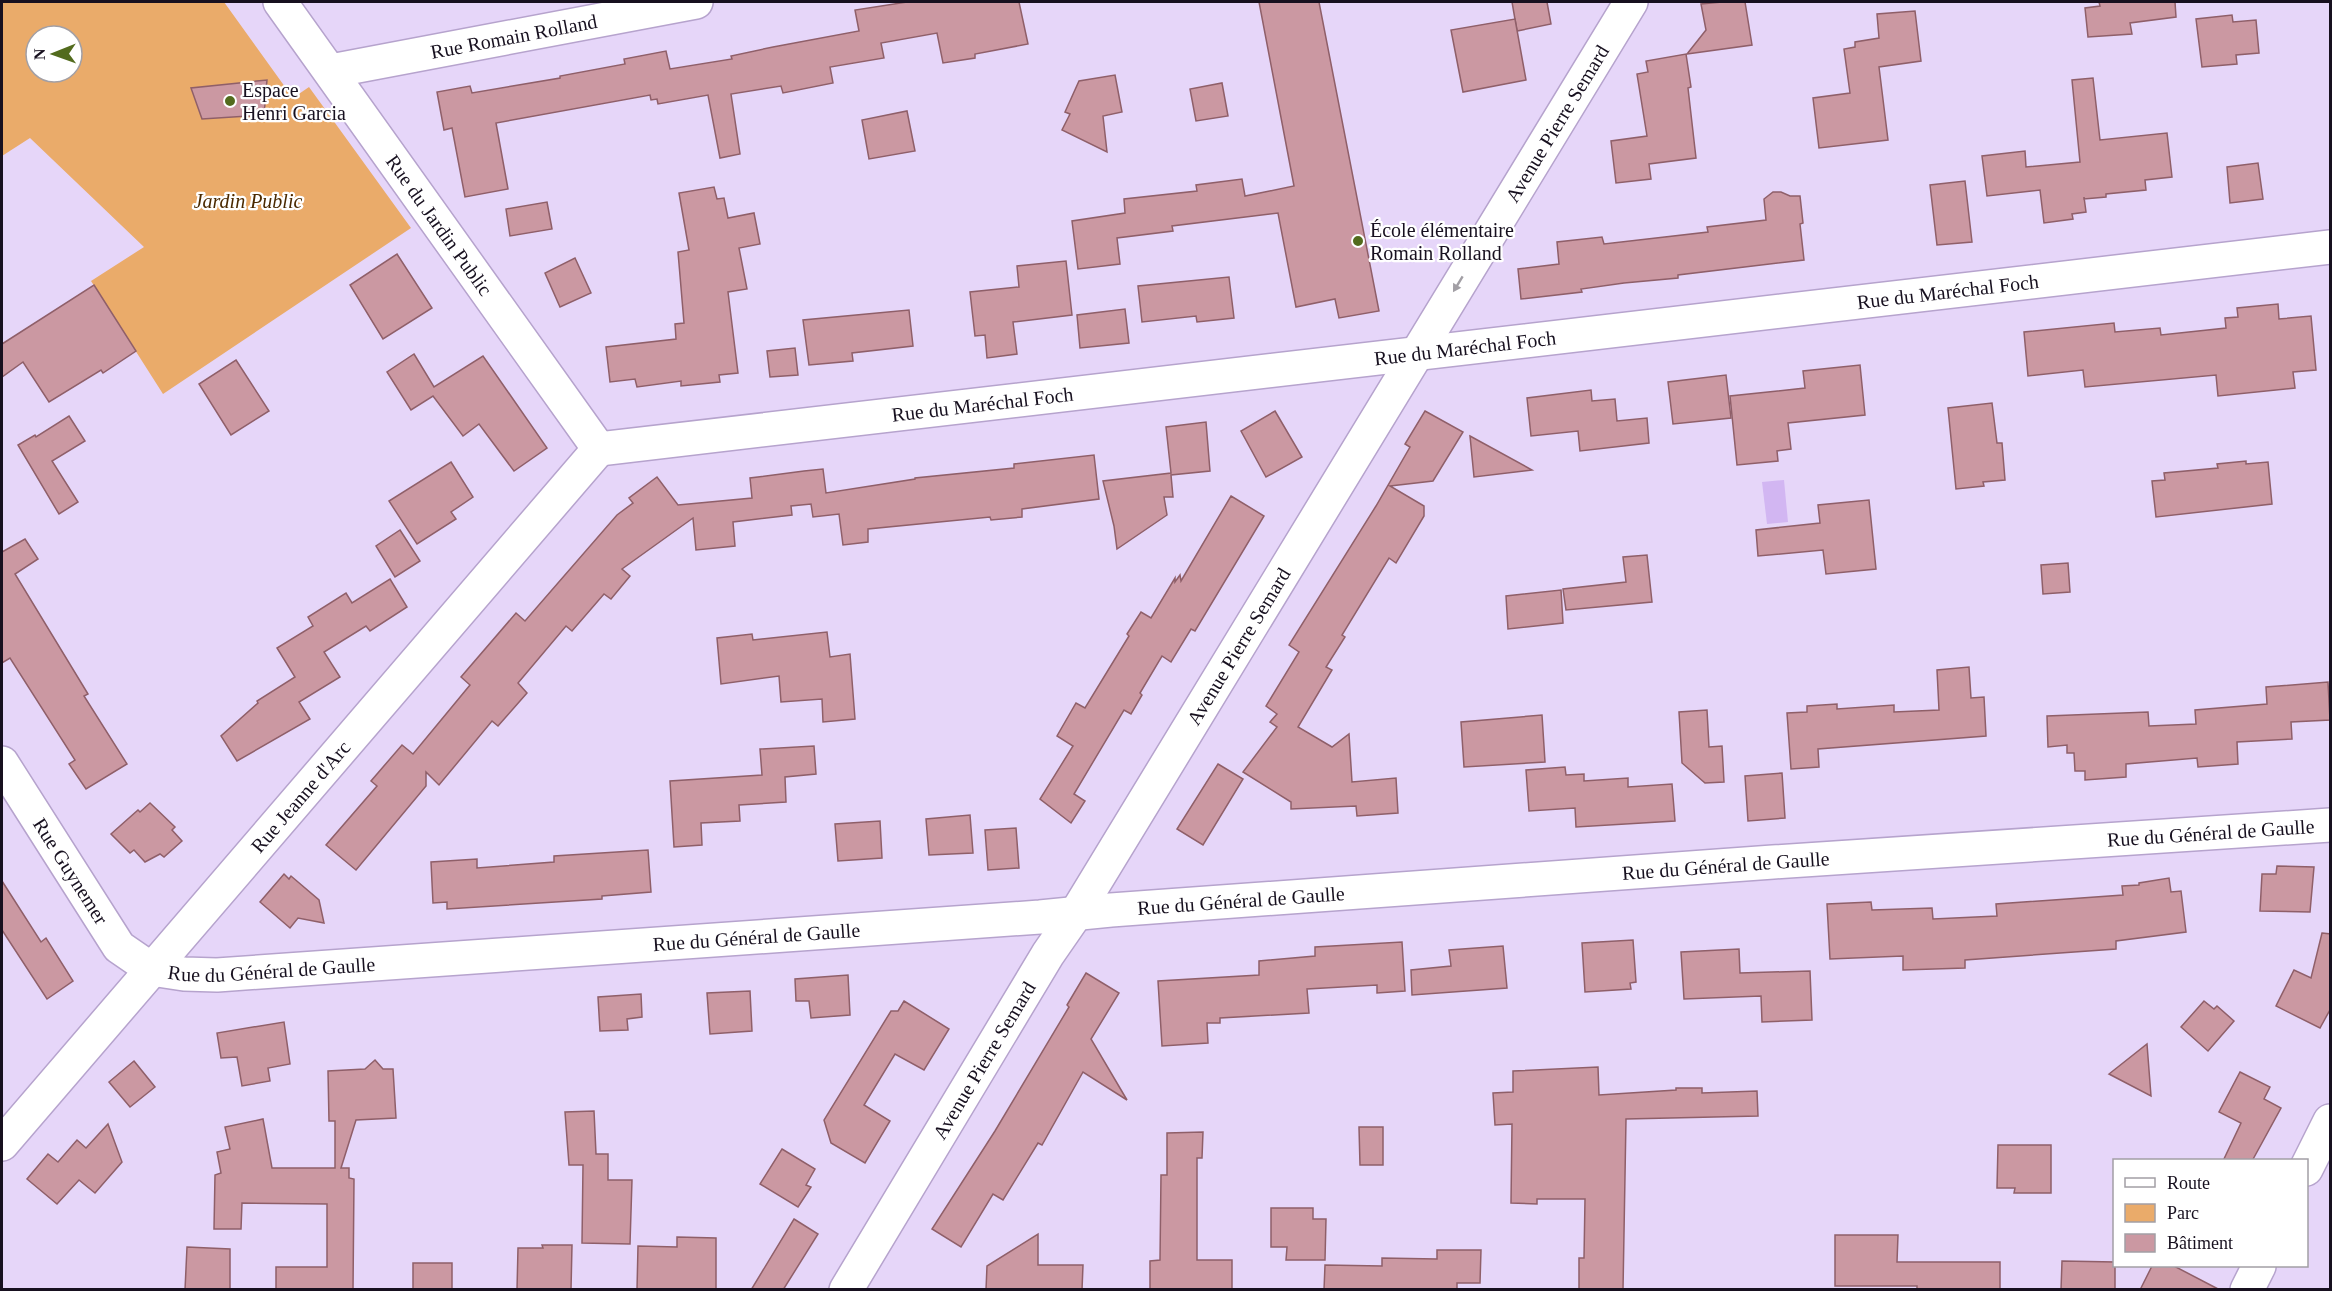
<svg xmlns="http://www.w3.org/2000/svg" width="2332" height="1291" viewBox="0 0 2332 1291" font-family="'Times New Roman',serif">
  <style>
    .green { fill: #eaab6a; fill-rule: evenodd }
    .water { fill: #d2b6f2 }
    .building { fill: #cb98a2; stroke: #8f5f69; stroke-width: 1.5 }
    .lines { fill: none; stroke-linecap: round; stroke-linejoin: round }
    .minor-casing { stroke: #b6a3cd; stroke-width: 36 }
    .minor { stroke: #fff; stroke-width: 33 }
    .oneway { fill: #a29fa5 }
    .poi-dot { fill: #526b1d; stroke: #fff; stroke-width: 2 }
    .labels { text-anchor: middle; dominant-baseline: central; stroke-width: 4.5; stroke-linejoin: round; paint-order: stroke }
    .street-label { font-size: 20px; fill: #17101f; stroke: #fff }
    .poi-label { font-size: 20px; fill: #17101f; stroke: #fff; text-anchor: start }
    .park-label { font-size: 20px; font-style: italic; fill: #4a2900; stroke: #fff }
  </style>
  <rect width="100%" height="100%" fill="#e6d6f9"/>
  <path class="green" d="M2,2H224L293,98L309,87L411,228L163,394L91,281L144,247L30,138L2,156ZM36,36H72V72H36Z"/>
  <path class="water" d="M1784,480L1788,522L1767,524L1762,482Z"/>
  <g class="building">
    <path d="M907,2H1019L1028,44L975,54V58L943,63L937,33L881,43L884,58L830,67L833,83L783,93L781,86L731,94L740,154L720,158L708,95L658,104L657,99L651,100L650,95L496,123L508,189L465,197L452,128L444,130L437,92L470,86L472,93L560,78V76L625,64L624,59L666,51L670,69L732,59L731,56L773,47L859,31L855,10Z"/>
    <path d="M1259,2H1319L1379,311L1339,318L1335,299L1296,307L1278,213L1172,226L1173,231L1117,238L1120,264L1078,269L1072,221L1125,213L1124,199L1197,191L1196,185L1242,179L1245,196L1294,186Z"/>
    <path d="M1512,2H1547L1551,24L1517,31Z"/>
    <path d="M1722,2H1745L1752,45L1687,54L1706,30L1701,4Z"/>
    <path d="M2099,2H2175L2176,17L2130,23L2132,34L2088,37L2085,8L2100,6Z"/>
    <path d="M1915,11L1921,61L1879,67L1888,140L1819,148L1813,98L1850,93L1844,49L1855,47V42L1879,38L1877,14Z"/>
    <path d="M2232,15L2233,22L2256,20L2259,53L2236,55L2237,64L2202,67L2196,19Z"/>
    <path d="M1515,19L1526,80L1463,92L1451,30Z"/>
    <path d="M1686,54L1691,87L1688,88L1696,158L1649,164L1651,179L1616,183L1611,141L1647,136L1637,74L1648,72L1646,61Z"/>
    <path d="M1115,75L1122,112L1103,116L1107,152L1062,130L1070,114L1065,112L1079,81Z"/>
    <path d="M2093,78L2100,140L2167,133L2172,177L2145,180L2146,190L2106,194V197L2084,199V197L2086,212L2072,214L2073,219L2044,223L2040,190L1987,196L1982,156L2025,151L2026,167L2080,162L2072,80Z"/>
    <path d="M267,80L264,115L202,119L191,88Z"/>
    <path d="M1222,83L1228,116L1196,121L1190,89Z"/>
    <path d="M907,111L915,151L869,159L862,120Z"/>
    <path d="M2258,163L2263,199L2230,203L2227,167Z"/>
    <path d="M1965,181L1972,242L1937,245L1930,185Z"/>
    <path d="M714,187L717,199L724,198L728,218L754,213L760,244L739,248L747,289L728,292L738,373L719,375L720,382L681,386V381L637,387L635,379L610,382L606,347L676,339L675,324L684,323L678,252L689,250L679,193Z"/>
    <path d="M1773,192H1781L1790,196H1800L1803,223L1800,224L1804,260L1678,275V278L1624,283L1581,289L1582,292L1521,299L1518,269L1559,264L1557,242L1602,237L1604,244L1708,232L1707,227L1766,220L1764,199Z"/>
    <path d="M547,202L552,229L510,236L506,209Z"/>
    <path d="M397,254L432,308L383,339L350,285Z"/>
    <path d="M575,258L591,293L560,307L545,273Z"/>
    <path d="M1066,261L1072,315L1013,322L1017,354L987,358L985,335L975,336L970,292L1019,287L1017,266Z"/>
    <path d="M1229,277L1234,318L1197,322L1196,316L1142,322L1138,286Z"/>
    <path d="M94,285L136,351L103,373L101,370L49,402L23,362L2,377V344Z"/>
    <path d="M2278,304L2279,319L2311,316L2316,370L2293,372L2295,388L2218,396L2216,375L2085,387L2083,370L2028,376L2024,332L2114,323L2115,332L2160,328L2161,335L2226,328L2225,318L2238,317L2237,308Z"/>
    <path d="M1125,309L1129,343L1080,348L1077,315Z"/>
    <path d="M909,310L913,346L852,353L853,361L809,365L803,320Z"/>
    <path d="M795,348L798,375L770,377L767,351Z"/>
    <path d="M414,354L434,387L483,356L547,448L514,471L479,424L463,436L433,396L411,410L387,372Z"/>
    <path d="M236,360L269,411L231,435L199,384Z"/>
    <path d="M1860,365L1865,415L1788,423L1791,449L1777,451L1778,461L1737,465L1730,396L1805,388L1803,371Z"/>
    <path d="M1726,375L1731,418L1673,424L1668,382Z"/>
    <path d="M1591,390L1592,401L1615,399L1617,421L1647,418L1649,443L1580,451L1578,431L1531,436L1527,398Z"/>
    <path d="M1992,403L1997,443H2002L2005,480L1983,482L1984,486L1956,489L1948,408Z"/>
    <path d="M1275,411L1302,457L1266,477L1241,431Z"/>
    <path d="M1425,411L1463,432L1433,481L1390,486L1424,506V516L1396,563L1389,558L1342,635L1345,637L1326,667L1332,670L1298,727L1332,747L1349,734L1352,782L1396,778L1398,813L1357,816L1356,806L1291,809V802L1243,772L1277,727L1270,722L1277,714L1266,706L1299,652L1289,645L1376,506L1410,447L1405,444Z"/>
    <path d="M69,416L85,441L52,461L78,502L59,514L18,445L35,435L36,437Z"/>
    <path d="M1206,422L1210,471L1171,475L1173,497H1164L1167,515L1117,549L1114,526L1103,481L1171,473L1166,427Z"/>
    <path d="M1470,436L1532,470L1474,477Z"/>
    <path d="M1094,455L1099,499L1022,509V517L991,520L990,517L868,529V542L843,545L839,514L813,517L811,504L791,506L792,515L733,522L735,546L696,550L693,518L622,569L630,576L611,599L604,594L572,631L566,626L518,683L527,693L498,726L492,721L439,785L426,772V786L356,870L326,845L377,786L371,781L402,745L413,754L470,685L461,677L516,613L525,621L617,515L633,503L629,498L657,477L678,505L752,498L750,478L804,471L823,469L826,493L915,479V478L1014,468V464Z"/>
    <path d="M2246,461V464L2268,462L2272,504L2156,517L2152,481L2165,480L2164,473L2218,468L2217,464Z"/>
    <path d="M451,462L473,497L451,512L456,519L417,544L389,501Z"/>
    <path d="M1231,496L1264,516L1195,631L1191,629L1171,662L1162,656L1140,693L1142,695L1131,714L1124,710L1074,794L1085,801L1071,823L1040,799L1073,746L1057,736L1076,703L1085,708L1129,636L1127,634L1141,612L1151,618L1175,578V582L1180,575L1181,581Z"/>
    <path d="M1869,500L1876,569L1826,574L1823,550L1758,556L1756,530L1820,523L1818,505Z"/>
    <path d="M400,530L420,561L395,577L376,546Z"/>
    <path d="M25,539L38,559L15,574L88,694L84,696L127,764L86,789L69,764L75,760L10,658L2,663V552Z"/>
    <path d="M1647,555L1652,602L1566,610L1563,589L1626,582L1623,557Z"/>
    <path d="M2068,563L2070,592L2043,594L2041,565Z"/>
    <path d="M390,579L407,607L370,631L366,626L324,652L340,677L299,702L310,719L237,761L221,736L258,703L257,701L295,677L277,648L313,626L308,617L346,593L352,603Z"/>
    <path d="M1561,590L1563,623L1508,629L1506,596Z"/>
    <path d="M827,632L830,657L850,654L855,719L823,722L822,699L781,702L779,676L721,684L717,638L752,634L753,640Z"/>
    <path d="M1969,667L1971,698L1984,697L1986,736L1818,749L1819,767L1791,769L1787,713L1807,712V706L1837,704V709L1894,705V712L1939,710L1937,670Z"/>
    <path d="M2328,682L2330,720L2291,722L2292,739L2237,742L2238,764L2198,767L2197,758L2126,764V777L2085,780V771H2075L2074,753H2067V745L2048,747L2047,716L2148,712L2149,726L2196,724L2195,710L2267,704L2266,687Z"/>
    <path d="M1707,710L1709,747L1722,746L1724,782L1705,783L1682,763L1679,712Z"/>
    <path d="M1542,715L1545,762L1464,767L1461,722Z"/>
    <path d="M814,746L816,774L785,777L786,802L739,805L740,821L701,823L702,845L674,847L670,781L762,775L760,749Z"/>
    <path d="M1218,764L1243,779L1203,845L1177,829Z"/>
    <path d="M1565,767L1566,775L1584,774V781L1628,778V787L1672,784L1675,821L1576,827L1575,808L1529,811L1526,770Z"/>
    <path d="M1782,773L1785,818L1748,821L1745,776Z"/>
    <path d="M150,803L175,827L172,830L182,841L164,857L160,854L145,862L134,850L130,853L111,834L138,810L140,812Z"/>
    <path d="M970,815L973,853L929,855L926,819Z"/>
    <path d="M880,821L882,858L838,861L835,824Z"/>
    <path d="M1016,828L1019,868L988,870L985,830Z"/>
    <path d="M648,850L651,892L602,896V899L447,909V902L433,903L431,862L477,859V868L554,862V856Z"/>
    <path d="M2277,866L2314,867L2310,912L2260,911L2262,874H2276Z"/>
    <path d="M284,874L289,879L291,876L319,900L324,923L298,918L290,928L260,902Z"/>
    <path d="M2169,878L2171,892L2181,891L2186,932L2116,941V949L1965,960V968L1903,970V956L1830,959L1827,904L1871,902L1872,910L1932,908L1933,919L1997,916L1996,904L2123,895L2122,886L2139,885V883Z"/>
    <path d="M2,881L41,942L46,938L73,981L47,999L2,930Z"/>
    <path d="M2322,933L2331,934V1008L2320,1028L2276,1006L2294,970L2311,978Z"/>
    <path d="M1633,940L1636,982L1630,983L1631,989L1585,992L1582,943Z"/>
    <path d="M1402,942L1405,991L1377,993V985L1307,989L1309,1013L1220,1018V1023H1207L1208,1043L1162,1046L1158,981L1259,975V961L1315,956V947Z"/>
    <path d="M1503,946L1507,988L1412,995L1411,970L1451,966L1449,950Z"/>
    <path d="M1739,949L1740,973L1810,971L1812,1020L1762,1022L1761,996L1684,999L1681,952Z"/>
    <path d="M1086,973L1119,993L1091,1039L1127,1100L1083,1072L1042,1145L1038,1143L1003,1200L993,1194L961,1247L932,1229L995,1131L1069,1007L1067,1005Z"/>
    <path d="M848,975L850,1015L811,1018L809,1001H796L795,979Z"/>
    <path d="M750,991L752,1031L710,1034L707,993Z"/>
    <path d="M641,994L642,1017L627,1019L628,1030L600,1031L598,997Z"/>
    <path d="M904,1001L949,1029L924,1070L895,1054L864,1105L890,1121L865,1163L831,1143L824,1120L891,1011H898Z"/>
    <path d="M2204,1001L2214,1009L2217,1006L2234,1021L2208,1051L2181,1027Z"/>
    <path d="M284,1022L290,1064L268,1068L270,1081L242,1086L237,1057L221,1058L217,1033Z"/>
    <path d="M2147,1044L2151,1096L2109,1074Z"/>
    <path d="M375,1060L383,1069H393L396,1118L356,1120L341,1168H349V1178L354,1179L353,1290H276V1267H327V1204L242,1203L241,1229H214L215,1175L221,1173L217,1152L230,1149L225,1127L263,1119L272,1168H335V1121H329L328,1071L365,1069Z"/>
    <path d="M134,1061L155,1087L130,1107L109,1082Z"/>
    <path d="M1598,1067L1599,1095L1676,1090V1088H1702V1093L1757,1091L1758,1116L1626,1119L1623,1290H1579V1258H1584L1585,1199H1537V1204L1511,1203L1512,1124L1495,1125L1493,1093L1513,1092V1071Z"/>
    <path d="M2240,1072L2270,1087L2264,1099L2281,1108L2252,1161H2223L2241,1123L2219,1112Z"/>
    <path d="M594,1111L596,1154H608V1180H632L630,1244L582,1243L583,1165H569L565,1112Z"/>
    <path d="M108,1124L122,1162L95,1193L79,1180L57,1204L27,1179L48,1154L58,1162L77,1140L86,1148Z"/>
    <path d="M1359,1127H1383V1165H1360Z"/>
    <path d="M1203,1132L1202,1158H1197V1260H1232V1289L1150,1290V1261L1160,1260L1161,1175H1167V1133Z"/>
    <path d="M1998,1145H2051V1193H2014L2015,1188H1997Z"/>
    <path d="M782,1149L815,1169L806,1185L811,1187L798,1207L760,1184Z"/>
    <path d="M1271,1208H1313V1219H1326L1325,1260H1286L1287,1247H1271Z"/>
    <path d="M794,1219L818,1234L783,1290H751Z"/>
    <path d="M1038,1234V1265H1083L1082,1290H986L987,1266Z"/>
    <path d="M1835,1235H1898L1897,1262H2000V1290H1917V1286H1835Z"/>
    <path d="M677,1237L716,1238V1290H637L638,1246L677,1247Z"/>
    <path d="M542,1245H572L571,1290H517L518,1248H543Z"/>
    <path d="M187,1247L230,1249V1290H185Z"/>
    <path d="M1437,1250H1481L1480,1283H1457V1289L1324,1290L1325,1265L1382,1266V1258L1437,1259Z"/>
    <path d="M2062,1261L2115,1262V1290H2061Z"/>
    <rect x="413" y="1263" width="39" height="27"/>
    <path d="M2152,1266H2174L2220,1290H2140Z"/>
  </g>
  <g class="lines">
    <g class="minor-casing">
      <g id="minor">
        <path id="s1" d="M280,2L599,449"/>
        <path id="s2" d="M331,71L696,2"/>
        <path id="s3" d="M599,449L2330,247"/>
        <path id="s4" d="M2,763L119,947L151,969L184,974L217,975L1040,917L1111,910L1773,862L2330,825"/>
        <path id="s5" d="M2,1144L599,449"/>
        <path d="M2306,1169L2330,1121"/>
        <path id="s6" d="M846,1290L1048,954L1075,915L1631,2"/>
        <path d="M2247,1290L2259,1266"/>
      </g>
    </g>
    <use href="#minor" class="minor"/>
  </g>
  <defs><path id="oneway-solid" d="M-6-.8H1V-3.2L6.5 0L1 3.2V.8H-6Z" transform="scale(1.5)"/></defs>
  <use class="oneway" href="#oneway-solid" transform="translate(1458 284) rotate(121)"/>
  <g class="poi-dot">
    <circle cx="230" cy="101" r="6"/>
    <circle cx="1358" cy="241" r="6"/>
  </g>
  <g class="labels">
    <g class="street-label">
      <text stroke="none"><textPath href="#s2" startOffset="186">Rue Romain Rolland</textPath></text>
      <text stroke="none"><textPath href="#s6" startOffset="1366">Avenue Pierre Semard</textPath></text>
      <text stroke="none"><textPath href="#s1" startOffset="274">Rue du Jardin Public</textPath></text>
      <text stroke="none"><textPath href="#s3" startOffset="1358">Rue du Maréchal Foch</textPath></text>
      <text stroke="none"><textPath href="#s3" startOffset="872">Rue du Maréchal Foch</textPath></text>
      <text stroke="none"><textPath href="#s3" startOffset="386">Rue du Maréchal Foch</textPath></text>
      <text stroke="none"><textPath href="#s6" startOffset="754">Avenue Pierre Semard</textPath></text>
      <text stroke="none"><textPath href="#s5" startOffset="458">Rue Jeanne d'Arc</textPath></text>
      <text stroke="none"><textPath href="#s4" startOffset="2322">Rue du Général de Gaulle</textPath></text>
      <text stroke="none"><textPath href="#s4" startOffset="1836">Rue du Général de Gaulle</textPath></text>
      <text stroke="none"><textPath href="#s4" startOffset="128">Rue Guynemer</textPath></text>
      <text stroke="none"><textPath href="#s4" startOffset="1350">Rue du Général de Gaulle</textPath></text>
      <text stroke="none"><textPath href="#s4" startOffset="864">Rue du Général de Gaulle</textPath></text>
      <text stroke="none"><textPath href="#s4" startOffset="378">Rue du Général de Gaulle</textPath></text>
      <text stroke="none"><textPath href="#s6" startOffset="268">Avenue Pierre Semard</textPath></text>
    </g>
    <g class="poi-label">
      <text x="242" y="90">Espace<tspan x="242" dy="23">Henri Garcia</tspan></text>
      <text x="1370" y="230">École élémentaire<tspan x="1370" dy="23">Romain Rolland</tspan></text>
    </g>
    <g class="park-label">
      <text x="248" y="201">Jardin Public</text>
    </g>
  </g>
  <rect width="2332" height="1291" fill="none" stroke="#17101f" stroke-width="6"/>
  <rect x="2113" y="1159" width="195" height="108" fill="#ffffff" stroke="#a29fa5" stroke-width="1.5"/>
  <rect x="2125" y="1178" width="30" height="9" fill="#ffffff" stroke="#a29fa5" stroke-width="1.5"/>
  <text x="2167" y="1189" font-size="18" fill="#17101f">Route</text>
  <rect x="2125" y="1204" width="30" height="18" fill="#eaab6a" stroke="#a29fa5" stroke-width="1.5"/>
  <text x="2167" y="1219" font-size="18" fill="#17101f">Parc</text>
  <rect x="2125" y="1234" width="30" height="18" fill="#cb98a2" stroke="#a29fa5" stroke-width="1.5"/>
  <text x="2167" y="1249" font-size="18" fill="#17101f">Bâtiment</text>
  <g transform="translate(54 54) rotate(269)"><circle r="28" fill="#ffffff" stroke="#a29fa5" stroke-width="1.5"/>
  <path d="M0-4.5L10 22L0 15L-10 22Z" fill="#526b1d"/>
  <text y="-9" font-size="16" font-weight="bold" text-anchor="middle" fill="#17101f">N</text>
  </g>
</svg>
